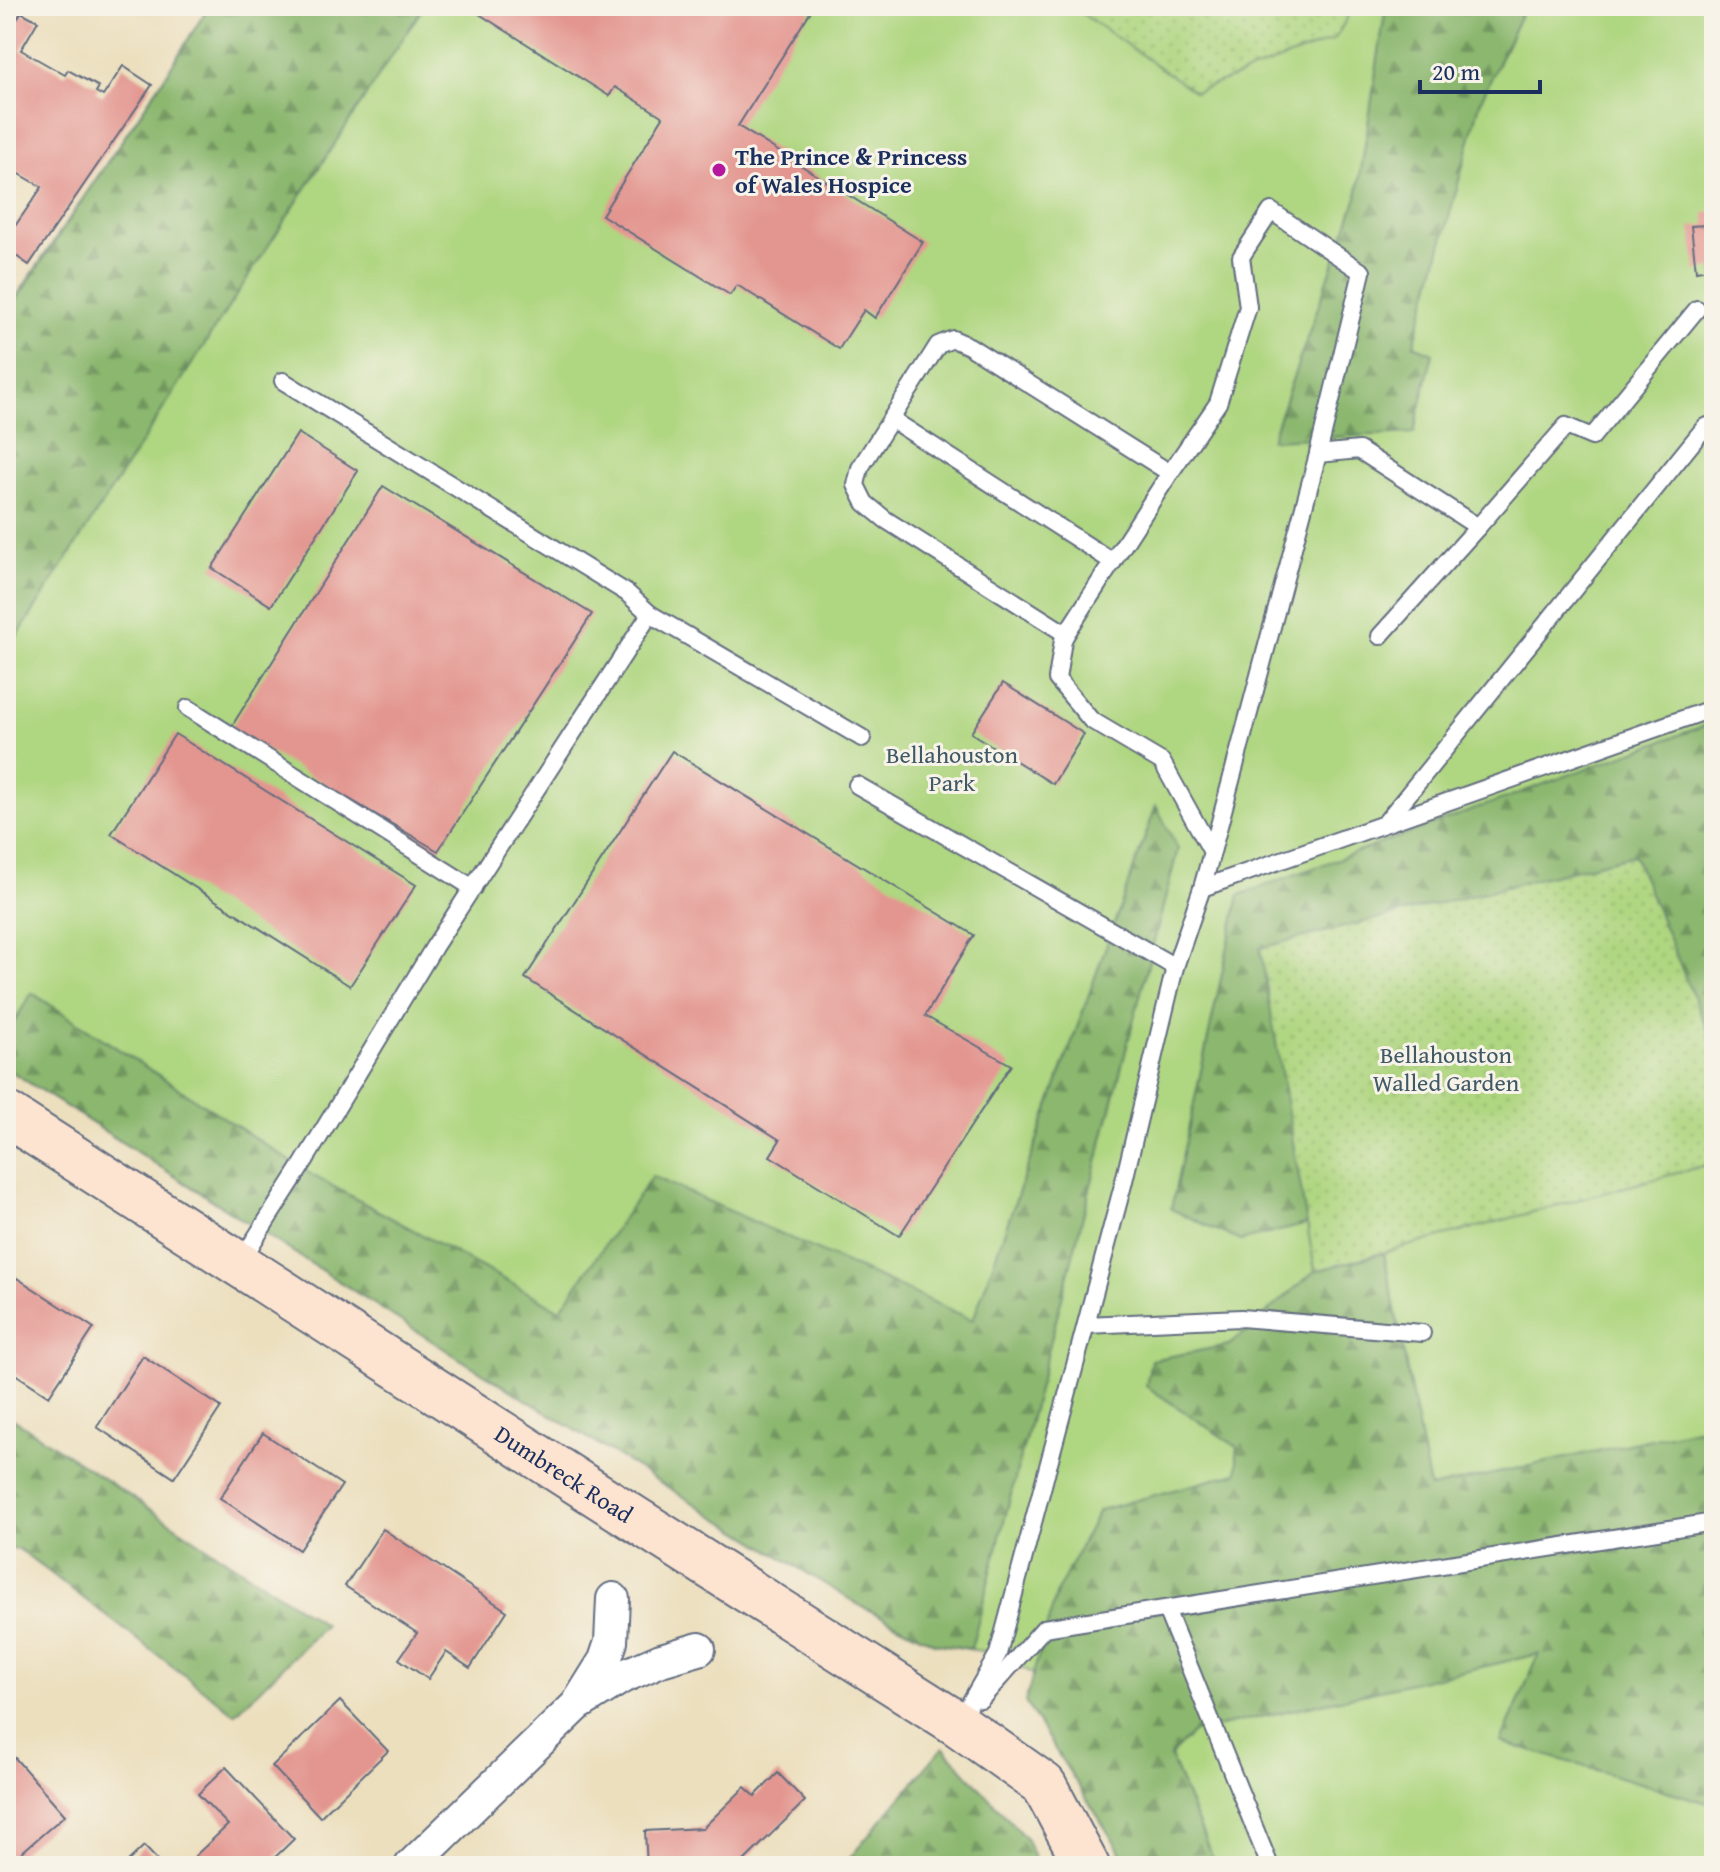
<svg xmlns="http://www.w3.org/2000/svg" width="1720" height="1872" viewBox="0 0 1720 1872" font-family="'Gentium Book Plus',serif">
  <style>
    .green { fill: #afd680; stroke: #65826f; stroke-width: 2 }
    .forest { fill: url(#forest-firs); stroke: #537366; stroke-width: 2 }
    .garden { fill: url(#garden-dots); stroke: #65826f; stroke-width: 2 }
    .building { fill: #e39690 }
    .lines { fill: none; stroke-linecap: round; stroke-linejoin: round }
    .service-casing { stroke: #646d80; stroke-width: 20 }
    .minor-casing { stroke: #646d80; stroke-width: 36 }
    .secondary-casing { stroke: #646d80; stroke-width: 48 }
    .service { stroke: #fff; stroke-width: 16 }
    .minor { stroke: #fff; stroke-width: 32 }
    .secondary { stroke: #fde4d1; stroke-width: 44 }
    .poi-dot { fill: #b5179e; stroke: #f7f3e8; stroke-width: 3 }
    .labels { text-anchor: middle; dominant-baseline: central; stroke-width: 6; stroke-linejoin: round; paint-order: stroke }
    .poi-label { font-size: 24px; font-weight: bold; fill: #1b2f5e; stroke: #f7f3e8; text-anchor: start }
    .park-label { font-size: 24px; fill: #405966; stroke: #f7f3e8 }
    .street-label { font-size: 24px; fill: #1b2f5e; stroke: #f7f3e8 }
  </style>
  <defs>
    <pattern id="forest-firs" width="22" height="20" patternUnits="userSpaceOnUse" patternTransform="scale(2)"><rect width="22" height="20" fill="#8bb76e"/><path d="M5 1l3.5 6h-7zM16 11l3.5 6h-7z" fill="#71955e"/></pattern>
    <pattern id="garden-dots" width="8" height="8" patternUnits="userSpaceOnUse" patternTransform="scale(2)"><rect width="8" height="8" fill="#afd680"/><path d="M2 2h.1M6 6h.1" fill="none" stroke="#96b871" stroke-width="1.8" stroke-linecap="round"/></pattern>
  </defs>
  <rect width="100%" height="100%" fill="#f7f3e8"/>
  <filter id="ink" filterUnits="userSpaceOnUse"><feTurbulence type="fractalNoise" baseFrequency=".0125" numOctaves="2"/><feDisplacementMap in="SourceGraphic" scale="16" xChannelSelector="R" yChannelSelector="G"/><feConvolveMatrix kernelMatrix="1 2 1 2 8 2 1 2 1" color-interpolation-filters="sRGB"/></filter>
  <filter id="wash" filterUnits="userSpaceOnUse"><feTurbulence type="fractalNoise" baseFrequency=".006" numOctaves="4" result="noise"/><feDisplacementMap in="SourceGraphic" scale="32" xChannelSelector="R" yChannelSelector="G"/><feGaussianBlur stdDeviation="1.8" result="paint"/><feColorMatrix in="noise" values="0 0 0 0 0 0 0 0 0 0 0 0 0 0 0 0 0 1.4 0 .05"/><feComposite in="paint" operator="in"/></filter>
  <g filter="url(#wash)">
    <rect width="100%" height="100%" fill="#ecdfbe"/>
    <path class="green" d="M209,6H1714V1866H1152L1076,1698L998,1654L934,1643L859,1605L457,1357L6,1068V312L164,78Z"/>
    <g class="forest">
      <path d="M209,6H424L215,328L6,654V315L164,78Z"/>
      <path d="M1386,6H1525L1481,100L1414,345L1433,353L1414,433L1271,440L1357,197Z"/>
      <path d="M1714,722V1046L1634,855L1261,948L1307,1224L1240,1241L1171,1209L1239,895Z"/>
      <path d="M1156,806L1178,849L971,1649L934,1643L859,1605L457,1357L6,1068V1034L32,993L312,1175L560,1310L652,1176L973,1320Z"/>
      <path d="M1384,1253L1430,1488L1714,1425V1805L1501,1742L1539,1654L1194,1732L1170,1756L1216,1866H1126L1118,1848L1025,1702L1057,1592L1099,1510L1237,1473V1447L1146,1386L1151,1360L1229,1345L1315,1271Z"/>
      <path d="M6,1414L325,1625L235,1714L19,1549H6Z"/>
      <path d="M943,1747L1027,1840L1037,1866H843Z"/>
    </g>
    <g class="garden">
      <path d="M1071,6H1354L1335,39L1195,92Z"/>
      <path d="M1634,855L1714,1046V1163L1315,1271L1260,948Z"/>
    </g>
    <g id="blocks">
      <g class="building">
        <path d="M476,6H814L738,126L923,242L875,318L864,310L839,349L737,285L730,295L602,215L663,117L615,87L609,96L473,10Z"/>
        <path d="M21,12L38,21L21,50L65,75L68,70L99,87L96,92L103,96L123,66L152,85L29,265L9,251L6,256V239L42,187L6,166V39Z"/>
        <path d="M1714,211V268L1696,271L1691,226L1706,225L1704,213Z"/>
        <path d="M298,433L358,471L271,606L212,568Z"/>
        <path d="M383,486L592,614L438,851L230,729Z"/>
        <path d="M1003,683L1084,734L1053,784L971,733Z"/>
        <path d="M175,734L416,885L350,986L111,834Z"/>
        <path d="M672,751L974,935L925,1016L1011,1065L899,1236L770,1156L780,1140L525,978Z"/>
        <path d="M17,1278L94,1328L49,1396L6,1368V1295Z"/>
        <path d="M143,1356L221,1407L174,1478L97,1427Z"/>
        <path d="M263,1433L342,1485L299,1550L220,1498Z"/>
        <path d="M383,1529L507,1611L470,1668L446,1652L428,1679L399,1659L417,1633L345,1586Z"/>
        <path d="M340,1701L388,1751L320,1817L272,1766Z"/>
        <path d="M15,1758L65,1815L6,1866V1766Z"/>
        <path d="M226,1767L294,1839L266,1866H204L195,1856L228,1825L198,1794Z"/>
        <path d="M778,1773L805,1801L739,1866H647L645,1831L703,1828L745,1787L755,1796Z"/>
        <path d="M144,1846L163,1866H123Z"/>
      </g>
    </g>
  </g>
  <g filter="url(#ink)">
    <use href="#blocks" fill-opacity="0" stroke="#646d80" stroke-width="2"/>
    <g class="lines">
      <g class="service-casing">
        <g id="service">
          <path d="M283,381L627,593L650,614"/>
          <path d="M891,419L1113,562"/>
          <path d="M1318,454L1359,450L1478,527L1380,636"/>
          <path d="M1478,527L1566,426L1592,437L1697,309"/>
          <path d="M1066,634L886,520L865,503L856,485L860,468L938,345L953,339L969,346L1170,473"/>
          <path d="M188,708L473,888"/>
          <path d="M857,785L1175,967"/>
          <path d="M1385,823L1705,427L1714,424"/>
          <path d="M1202,888L1714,708"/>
          <path d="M239,1264L304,1162L434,947L650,614L862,738"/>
          <path d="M1086,1325L1241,1318L1422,1333"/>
          <path d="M1166,1609L1270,1866"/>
          <path d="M981,1699L1044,1628L1714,1522"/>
          <path d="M959,1722L998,1654L1123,1185L1175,967L1202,888L1212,852L1318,454L1362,272L1271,211L1241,257L1248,307L1218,403L1170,473L1066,634L1063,640L1057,679L1091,720L1162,762L1212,852"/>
        </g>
      </g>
      <g class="minor-casing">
        <g id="minor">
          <path d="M613,1599L611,1642L605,1660L577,1705L622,1677L661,1660L699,1649"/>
          <path d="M411,1866L577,1705"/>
        </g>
      </g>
      <g class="secondary-casing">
        <g id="secondary">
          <path id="s1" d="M6,1114L591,1491L958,1724L1044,1785L1087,1866"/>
        </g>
      </g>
      <use href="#service" class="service"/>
      <use href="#minor" class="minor"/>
      <use href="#secondary" class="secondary"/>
    </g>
  </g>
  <circle class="poi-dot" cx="719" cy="170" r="8"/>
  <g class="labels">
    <g class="poi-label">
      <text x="735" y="156">The Prince &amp; Princess<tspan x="735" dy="28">of Wales Hospice</tspan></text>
    </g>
    <g class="park-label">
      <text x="952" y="754">Bellahouston<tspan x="952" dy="28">Park</tspan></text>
      <text x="1446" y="1054">Bellahouston<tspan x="1446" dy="28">Walled Garden</tspan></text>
    </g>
    <g class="street-label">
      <text stroke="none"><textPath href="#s1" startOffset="664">Dumbreck Road</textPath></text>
    </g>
  </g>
  <rect width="1720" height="1872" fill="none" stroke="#f7f3e8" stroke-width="32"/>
  <path d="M1420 80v12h120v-12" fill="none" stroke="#1b2f5e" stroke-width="4"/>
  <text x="1432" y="80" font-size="24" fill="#1b2f5e" stroke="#f7f3e8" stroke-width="6" paint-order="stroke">20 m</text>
</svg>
